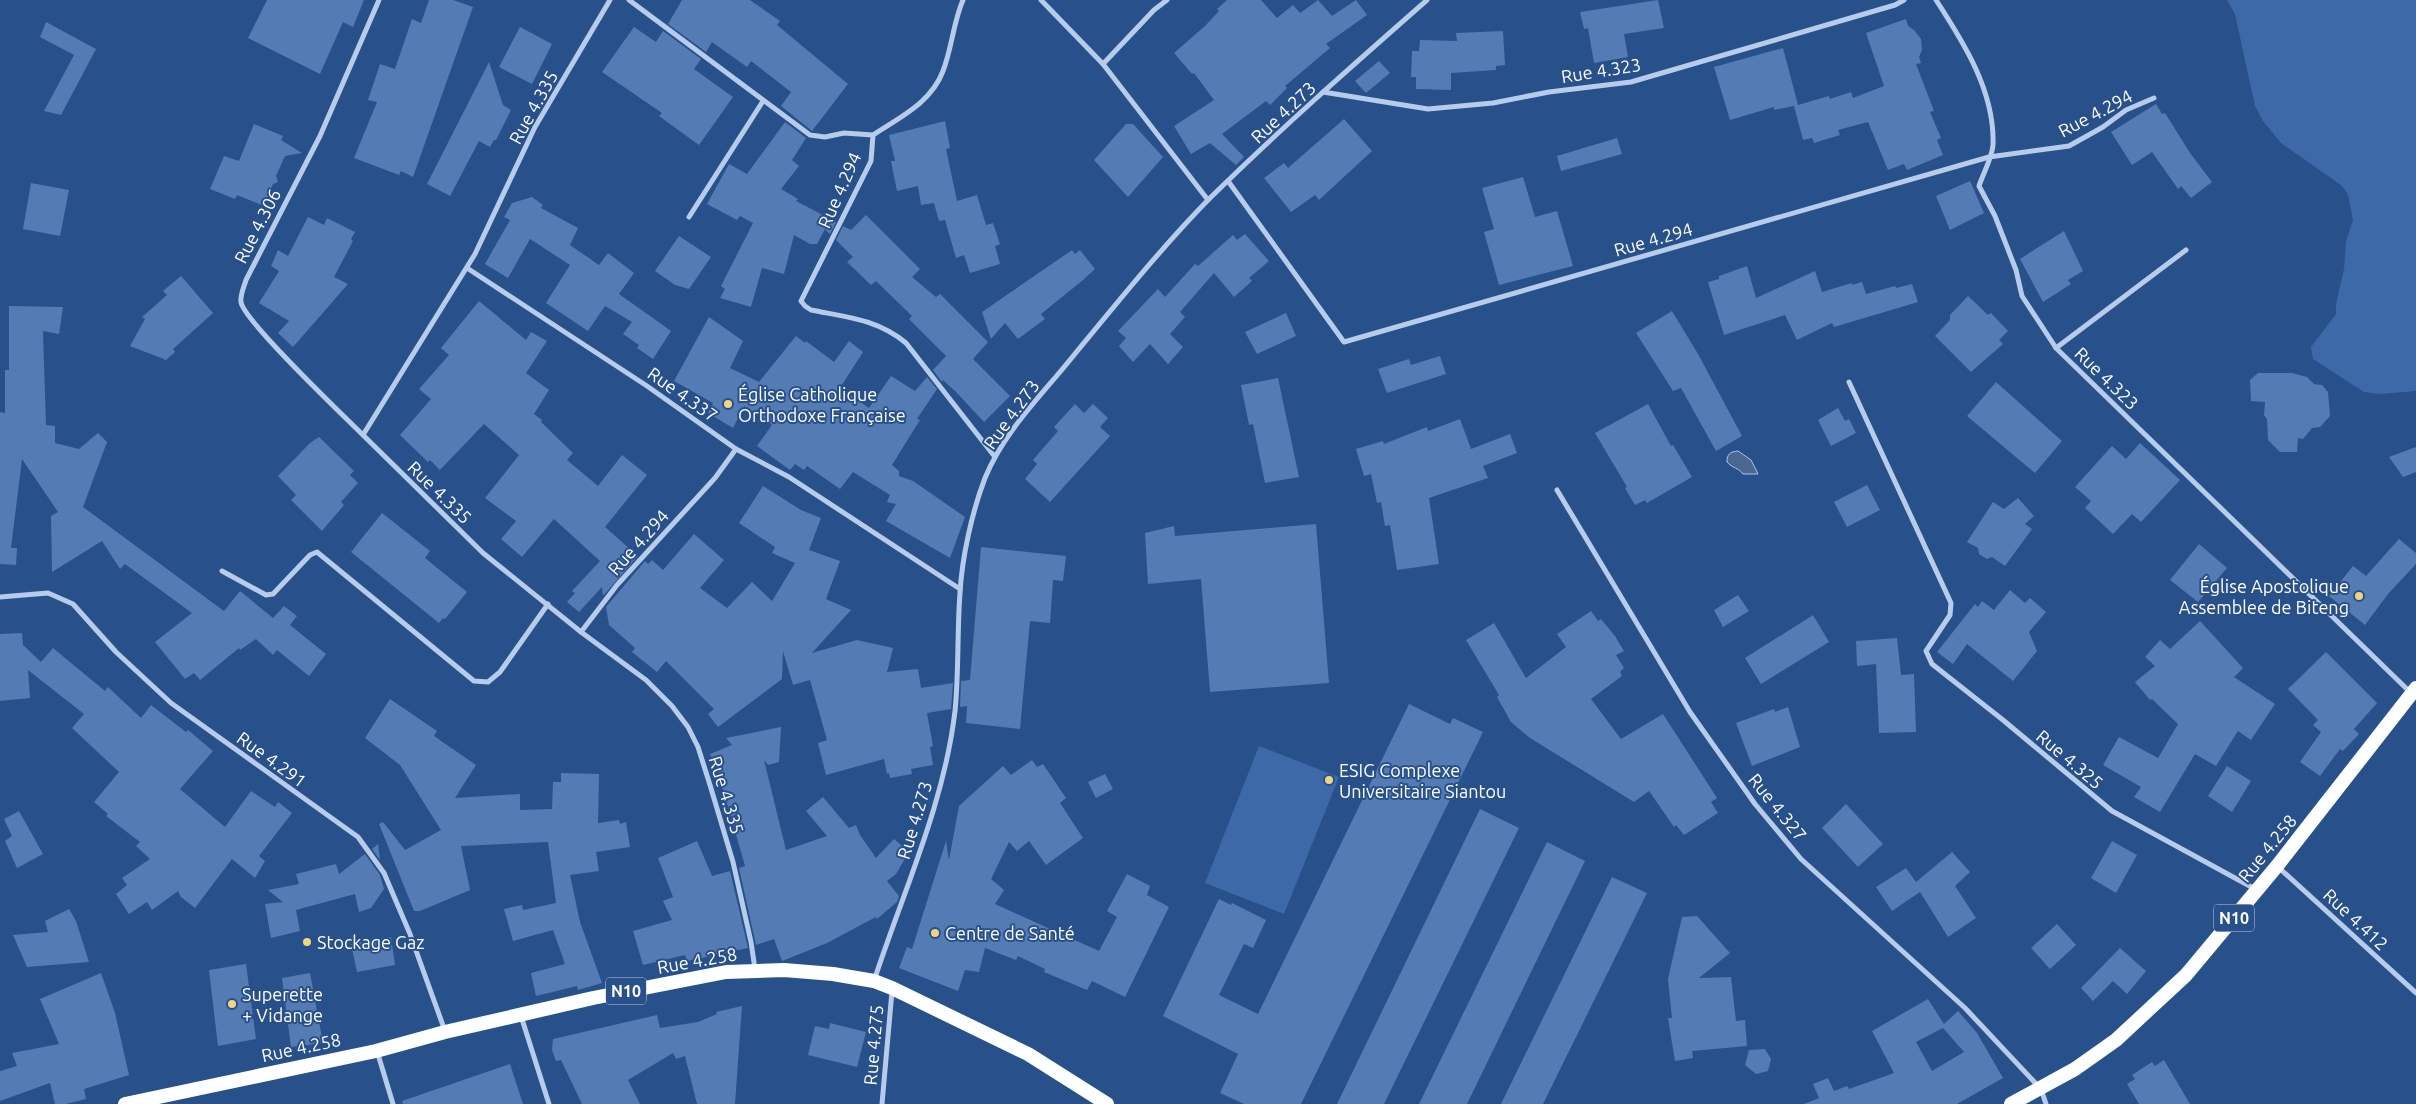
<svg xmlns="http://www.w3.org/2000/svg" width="2416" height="1104" viewBox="0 0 2416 1104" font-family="Ubuntu,sans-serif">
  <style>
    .green { fill: #3d69a8 }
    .water { fill: #4b6691; stroke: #acc6ea }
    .building { fill: #557bb4; fill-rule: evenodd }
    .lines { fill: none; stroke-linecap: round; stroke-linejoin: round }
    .minor { stroke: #b7ccea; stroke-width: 5 }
    .trunk { stroke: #fcfeff; stroke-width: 14 }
    .poi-dot { fill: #f1d57e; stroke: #28508b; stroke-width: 2 }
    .labels { text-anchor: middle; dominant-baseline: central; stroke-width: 4; stroke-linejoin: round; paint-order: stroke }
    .shield { fill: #28508b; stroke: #becadc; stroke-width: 1 }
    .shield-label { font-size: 16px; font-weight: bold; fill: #fff }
    .street-label { font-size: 18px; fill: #fff; stroke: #28508b }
    .poi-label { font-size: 18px; fill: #fff; stroke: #28508b; text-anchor: start }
  </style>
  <rect width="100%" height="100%" fill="#28508b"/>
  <g class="green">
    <path d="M2227,0H2416V391L2380,394L2364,392L2313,359L2311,347L2336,314V304L2344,269L2346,241L2353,220L2348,194L2341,185L2281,143L2263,121L2255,106L2235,14Z"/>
    <path d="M1259,746L1339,777L1284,914L1205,883Z"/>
  </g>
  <path class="water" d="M1738,451L1751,460L1758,474H1743C1739,468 1732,468 1727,462C1727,454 1730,452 1738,451Z"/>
  <g class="building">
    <path d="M267,0H364L353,27L343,22L320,74L248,38Z"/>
    <path d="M429,0H453L473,7L413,177L401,171L399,175L354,158L377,102L368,100L380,64L395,69L412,19L421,23Z"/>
    <path d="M682,0H750L780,21L777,25L848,84L812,131L781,106L791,92L751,61L747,67L712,42L706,52L668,24Z"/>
    <path d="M1227,0H1261L1277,18L1293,5L1300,13L1318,0L1332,16L1356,0L1367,15L1326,44L1330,48L1285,86L1287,88L1270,105L1266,101L1222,134L1244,157L1236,165L1210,143L1191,154L1174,126L1214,100L1194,73L1192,74L1174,53L1205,26L1219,11L1217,9Z"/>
    <path d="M1658,0L1664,28L1624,34L1628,57L1594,63L1588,28L1584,29L1580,12Z"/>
    <path d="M1906,19L1908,26L1914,30L1921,39L1922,50L1919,57L1921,63L1916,64L1934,111L1930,112L1941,138L1937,140L1943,155L1907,170L1904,164L1888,170L1868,122L1838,130L1840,135L1814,143L1812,138L1803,140L1794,106L1774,110V107L1730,120L1714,67L1783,48L1798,105L1829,96L1830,99L1851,92L1853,98L1884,86L1866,33Z"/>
    <path d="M46,22L96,49L61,115L44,111L74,55L40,37Z"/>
    <path d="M520,27L552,44L532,84L499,67Z"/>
    <path d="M634,27L656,42L663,31L701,59L694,69L733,97L699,145L659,116L662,113L602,72Z"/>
    <path d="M1503,31L1505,65L1496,66V70L1451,73V90L1416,89V77H1411L1412,51H1419L1420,40L1457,41L1456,33Z"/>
    <path d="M1379,61L1390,73L1366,93L1355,81Z"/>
    <path d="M489,62L503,105L511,110L496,140H494L490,147L479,141L450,196L427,184Z"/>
    <path d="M2156,104L2162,114L2165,113L2190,153L2212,182L2191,198L2181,186L2178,189L2152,152L2132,165L2111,132Z"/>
    <path d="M1344,119L1372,151L1319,200L1315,195L1291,212L1264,178L1284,163L1288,168Z"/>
    <path d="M945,121L950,148L946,149L957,201L977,195L986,225L993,223L1000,244L995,246L1000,264L970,273L964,255L956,258L945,220L939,221L934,203L921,205L918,186L897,191L891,161H895L889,135Z"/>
    <path d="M785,122L806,138L792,160L799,166L781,189L798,199L796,201L836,222L830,234L825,229L817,244H810L794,235L784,274L762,268L751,307L720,298L725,289L721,286L753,223L740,216L737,220L707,204L729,164L747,174Z"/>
    <path d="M254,124L283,136L281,140L302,153L285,156L276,176L278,182L273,184L264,206L237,195L235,199L210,189L224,156L239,161Z"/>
    <path d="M1126,124H1133L1163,157L1128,197L1094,160Z"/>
    <path d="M1617,138L1622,154L1561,171L1557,156Z"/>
    <path d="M1523,177L1535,217L1557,211L1573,266L1499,285L1484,232L1494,229L1482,188Z"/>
    <path d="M1970,181L1984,213L1950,230L1936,196Z"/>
    <path d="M31,183L69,190L60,236L23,229Z"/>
    <path d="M532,197L543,205L541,208L578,228L570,245L599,265L608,253L634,273L619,294L671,331L653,359L637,348L639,345L623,334L632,322L605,306L588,331L546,303L570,265L530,239L508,278L485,264L510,220L504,217L512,203Z"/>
    <path d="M866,215L920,269L912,277L936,297L940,294L988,342L973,359L1010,396L984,422L957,393L943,380L942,382L933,370L946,356L909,319L912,316L876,281L871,285L847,262L853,257L836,240L843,226L851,230Z"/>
    <path d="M308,217L324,225L327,218L355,232L351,239L353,241L334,277L348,284L293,347L278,333L289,321L259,303L279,271L271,266L278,250L288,256Z"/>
    <path d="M2064,231L2083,271L2068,280L2071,284L2043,302L2020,259Z"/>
    <path d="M1245,234L1269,261L1249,278L1252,281L1234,297L1214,273L1180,312L1185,317L1170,334L1183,347L1168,364L1150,344L1133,362L1119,346L1126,338L1118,331L1158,289L1165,297L1195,264L1198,266L1233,235L1237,240Z"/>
    <path d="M679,236L711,257L689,289L675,285L655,271Z"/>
    <path d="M1072,250L1075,254L1080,250L1095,269L1083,280L1041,314L1045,319L1018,339L1005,323L991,339L982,312Z"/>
    <path d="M1747,266L1756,298L1815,271L1822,292L1852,283V285L1862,282L1866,294L1895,286L1896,288L1912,284L1918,302L1834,327L1832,323L1797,340L1785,315L1724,335L1708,282L1719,279V276Z"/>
    <path d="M181,276L213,313L173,349L175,352L166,360L130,346L145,319L142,317L167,295L163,291Z"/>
    <path d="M1968,296L1988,315L1991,313L2008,331L1999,340L2003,344L1971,372L1935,336L1950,320V315Z"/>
    <path d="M479,301L526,340L531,332L547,341L526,373L549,390L534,414L542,420L541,422L573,453L567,460L598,486L622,455L647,475L605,527L638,556L603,596L602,587L579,612L567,602L575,593L572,591L600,561L554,519L522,557L501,539L516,521L485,498L519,455L484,424L440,470L430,460L428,462L400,435L431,399L419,389L449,355L441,348Z"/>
    <path d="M9,306L63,307L59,334L43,331L46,425L55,426V443L79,449L98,433L107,442L83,507L224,611L240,591L273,618L284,606L297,616L290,625L326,654L309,676L277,650L273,655L256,639L240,650L239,648L200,680L194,673L185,679L155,642L192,613L125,564L120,569L102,541L52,572L51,516L58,512L22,459L11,548H17L16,565L0,564V412L5,413V370H9Z"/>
    <path d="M1672,311L1698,354L1742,436L1716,451L1681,388L1673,391L1636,333Z"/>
    <path d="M1286,313L1296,336L1257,354L1245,332Z"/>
    <path d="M709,317L743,341L730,368L759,382L796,336L805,343L806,341L834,362L849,341L863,352L840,388L869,408L891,376L915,391L927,377L937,389L917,419L920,420L892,465L899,471V476L913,481L965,517L950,558L886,521L896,504L887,502L890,495L853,472L840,489L807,466L804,470L795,464L790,470L757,446L772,425L744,406L733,428L708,413L713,403L674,381Z"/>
    <path d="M1440,356L1446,374L1387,393L1378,369L1409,359L1411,365Z"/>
    <path d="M2258,373H2292L2307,377L2314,384L2322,385L2328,392L2330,416L2320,427L2312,428L2303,439L2298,438L2297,452H2280L2268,440L2267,419L2264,415L2265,402L2251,401L2250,380Z"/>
    <path d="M1278,378L1299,477L1265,483L1253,424L1249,425L1241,385Z"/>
    <path d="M1996,382L2062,441L2035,473L1967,416Z"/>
    <path d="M1075,404L1084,413L1093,404L1108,418L1100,427L1110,436L1050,502L1025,479L1037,464L1033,460L1058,431L1054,427Z"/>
    <path d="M1648,404L1671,446L1673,445L1692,477L1647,503L1645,500L1635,505L1625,488L1627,487L1595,433Z"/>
    <path d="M1838,408L1845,421L1849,419L1856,433L1831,446L1818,420Z"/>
    <path d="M1460,419L1471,449L1510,434L1517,453L1483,466L1488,478L1429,498L1439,564L1397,570L1390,525L1385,526L1381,502L1377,503L1371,474L1364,476L1356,449L1383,441L1384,444L1427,427L1428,431Z"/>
    <path d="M319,437L354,471L350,475L358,483L341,502L344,505L322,531L291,500L296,495L278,476L310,443Z"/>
    <path d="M2140,443L2180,480L2141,522L2132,514L2113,534L2085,508L2091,501L2075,487L2112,446L2126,459Z"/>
    <path d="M2416,447V472L2403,477L2389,457Z"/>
    <path d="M1867,485L1880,510L1847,527L1834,502Z"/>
    <path d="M763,486L801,510L821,518L809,550L840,561L826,599L851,610L812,653L857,640L893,648L887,672L918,669L921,688L953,683L951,709L927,713L933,746L930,747L933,765L911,769L912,774L890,778L889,773L887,774L884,759L826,775L818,743L827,740L810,680L793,685L783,651L782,679L718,727L708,714L714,709L666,661L657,672L632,652L635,648L609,625L606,607L645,561L648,564L652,560L663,570L694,534L724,560L700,588L727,608L752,582L772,601L795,563L772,553L775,547L739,523Z"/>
    <path d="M2018,498L2034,516L2025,524L2032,529L2005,566L1992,557L1987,559L1979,554L1978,548L1967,542L1993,502L2004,509Z"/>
    <path d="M382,513L430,551L425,558L467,592L445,619L443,618L439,623L351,552Z"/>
    <path d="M1316,524L1329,683L1210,692L1201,579L1148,584L1145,533L1174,526L1175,536Z"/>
    <path d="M2399,539L2416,553V564L2388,594L2365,625L2329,596L2353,566L2366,576Z"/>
    <path d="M2199,544L2227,568L2198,602L2170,580Z"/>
    <path d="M981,547L1066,556L1063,581L1053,580L1050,623L1030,621L1020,729L966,723L967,706L960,707L961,681L970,680Z"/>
    <path d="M2010,590L2025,603L2030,598L2046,612L2029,632L2037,651L2013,681L1967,644L1953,664L1937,652L1975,604L1978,607L1982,601L1994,610Z"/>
    <path d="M1738,595L1749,611L1723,627L1714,610Z"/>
    <path d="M1591,611L1598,621L1601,619L1615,636L1624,651L1616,655L1624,668L1620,672L1622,676L1591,699L1621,739L1663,714L1717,798L1711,802L1718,813L1684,835L1676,825L1674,827L1649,791L1634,802L1530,738L1511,722L1497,697L1499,695L1466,640L1494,623L1526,678L1566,647L1557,634Z"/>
    <path d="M1813,615L1829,642L1761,684L1745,658Z"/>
    <path d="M2200,621L2243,668L2234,677L2275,704L2251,740L2238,731L2216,766L2195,754L2160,812L2134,797L2141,787L2103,765L2119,737L2158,758L2178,724L2152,699L2150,700L2135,682L2155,666L2145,657L2160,640L2170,649Z"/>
    <path d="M22,633L23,645L41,662L53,648L105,691L108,687L141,718L151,705L186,732L188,730L213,751L180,789L225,827L251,791L275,807L278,802L292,813L259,856L265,861L255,878L232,859L195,908L181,897L178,891L152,910L147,902L129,914L116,894L127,885L122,878L150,859L136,846L140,842L106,816L108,814L94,802L119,772L72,728L84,714L28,670L30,698L0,701V634Z"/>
    <path d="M1897,638L1901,675L1914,674L1916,732L1879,733L1876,664L1857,666L1856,641Z"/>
    <path d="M2326,652L2377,703L2354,729L2359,734L2343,751L2340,749L2320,776L2300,762L2321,732L2313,725L2318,720L2288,689Z"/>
    <path d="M390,699L437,731L434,736L476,765L455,798L520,794V810L552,809L553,782H561V773L599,774L598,823L619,820L620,824L626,822L630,847L596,852L599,871L570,875L580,922L602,983L578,990L577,986L536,996L531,973L565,964L553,930L513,941L504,909L522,905L523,910L556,903L548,842L461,846L470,890L420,911H414L379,824L383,822L405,850L441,830L400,765L365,738Z"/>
    <path d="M1409,704L1450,724L1453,718L1483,732L1301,1104H1244L1220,1093L1238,1054L1163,1016L1219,899L1231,905L1232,903L1266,920L1253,948L1244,944L1219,995L1258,1014Z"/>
    <path d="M1788,707L1800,747L1752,766L1736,723L1774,709L1775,712Z"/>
    <path d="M781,727L779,762L768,765L764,760L786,850L827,836L806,811L823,797L849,828L856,825L860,835L876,858L894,839L909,852L896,874L887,881L899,896L897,902L877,919L876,917L827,943L782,961L774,939L756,945L739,868L745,866L718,772L710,754L732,745L726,738Z"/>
    <path d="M1032,760L1037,767L1043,764L1066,798L1060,803L1083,838L1046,865L1029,841L1017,851L1009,842L991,879L1004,890L995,904L1099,951L1117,917L1107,911L1127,874L1150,886L1147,895L1169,907L1125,997L1092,981L1087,990L1044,972L1045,969L1018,956L1016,960L985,948L979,972L965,970L958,991L899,968L907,947L912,949L946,841L949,860L959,806L1003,766L1011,775Z"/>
    <path d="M2227,766L2251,781L2232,812L2208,796Z"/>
    <path d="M1105,774L1113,789L1096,798L1088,782Z"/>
    <path d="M1846,804L1883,844L1858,867L1822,828Z"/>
    <path d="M1480,809L1519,828L1384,1104H1337Z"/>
    <path d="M19,811L43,854L17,868L5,841L12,836L4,819Z"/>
    <path d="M697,841L712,876L730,871L748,948L687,961L685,955L643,965L633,931L672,920L663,901L673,897L658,858Z"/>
    <path d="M2112,841L2137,855L2116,893L2091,878Z"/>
    <path d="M1547,842L1585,861L1467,1104H1419Z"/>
    <path d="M378,844L380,860L372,849Z"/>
    <path d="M1952,852L1970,872L1955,886L1976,918L1948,937L1920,892L1892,911L1876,887L1906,868L1916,882Z"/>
    <path d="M365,854L380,875L384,889L371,908L359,912L355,894L296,910L300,931L271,938L265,904L283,902L268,890L299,884L296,874L336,864L339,874Z"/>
    <path d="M1612,877L1647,893L1543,1104H1501Z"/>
    <path d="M69,909L76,921L89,962L27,967L13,935L48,932L45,921Z"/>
    <path d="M1697,916L1730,953L1699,978L1731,977L1736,1021L1745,1020L1747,1046L1692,1051L1693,1058L1675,1061L1668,1018H1672L1668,979L1682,917Z"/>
    <path d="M2057,924L2076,945L2050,969L2031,948Z"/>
    <path d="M391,937L395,965L357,972L351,944Z"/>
    <path d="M2120,948L2146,971L2127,994L2113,981L2093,1001L2081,988Z"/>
    <path d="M246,964L256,1039L218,1046L209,970Z"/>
    <path d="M101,973L115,1013L129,1075L84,1089L86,1099L66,1104H55L50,1083L0,1101V1071L17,1066L12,1053L59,1044L40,999Z"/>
    <path d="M310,973L323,1043L291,1047L282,978Z"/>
    <path d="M1928,999L1944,1024L1958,1011L1977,1033L2003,1078L1957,1104H1804L1819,1098L1813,1084L1828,1078L1834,1091L1847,1086L1849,1089L1894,1073L1872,1031ZM1943,1028L1964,1052L1932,1071L1916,1042Z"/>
    <path d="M742,1006L735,1104H697L685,1056L676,1059L673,1053L628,1080L640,1104H582L561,1060L556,1061L552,1050L553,1039L657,1015L660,1028L698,1022L717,1014L716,1012Z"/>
    <path d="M830,1023L866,1032L857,1067L808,1055L815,1026L829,1029Z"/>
    <path d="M1765,1049L1771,1059L1768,1071L1756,1074L1745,1065L1749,1050Z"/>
    <path d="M2164,1060L2190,1104H2139L2127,1084L2135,1079L2132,1075L2152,1062L2155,1066Z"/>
    <path d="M510,1064L523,1104H403L402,1101Z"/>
  </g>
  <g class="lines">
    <g class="minor">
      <path d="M610,0L535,127L475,254L363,435L483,553L581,632L646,680L672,706L688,727L698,747L710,785L733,862L751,942L755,969"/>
      <path d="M629,0L810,135L825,137L844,133L873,135"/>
      <path d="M963,0C953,23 952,48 943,71C931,103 900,117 873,135L871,161L801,301L805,306L811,310C846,317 877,319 906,343L995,457"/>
      <path d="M1041,0L1103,64L1208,200"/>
      <path d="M1936,0C1964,43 1995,92 1993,145C1992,158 1983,174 1979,186L1995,216L2016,270L2022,296L2056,348L2411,693"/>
      <path d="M1103,64L1154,10L1167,0"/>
      <path d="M1323,92L1428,109L1493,103L1549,92L1631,82L1895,5L1904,0"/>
      <path d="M1228,181L1344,342L1989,157L2069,146L2103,127L2126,110L2154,98"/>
      <path d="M689,217L763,101"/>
      <path d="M467,268L647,386L736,449L789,477L960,589"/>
      <path d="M2056,348L2186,250"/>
      <path d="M1849,382L1951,603L1950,615L1926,651L1932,664L2003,720L2112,811L2257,890"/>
      <path d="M363,435C344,416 243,320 241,302C240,295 244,287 246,280L320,136L379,0"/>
      <path d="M1557,490L1690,712L1755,804L1801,859L1965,1008L2041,1089L2046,1104"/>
      <path d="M222,571L266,595L273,594L310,555L317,552L474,681L488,682L500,672L548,604"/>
      <path d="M0,597L48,593L73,604L116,652L171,703L358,837L384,873L410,934L445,1031"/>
      <path d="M581,632L617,585L715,478L736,449"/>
      <path d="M2277,866L2416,993"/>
      <path d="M874,981C903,892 944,805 955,711C959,672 957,632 960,593C962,557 972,512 985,478C1004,431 1043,394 1074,355C1118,302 1161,248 1209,199C1279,130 1353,65 1427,0"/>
      <path d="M521,1016L549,1104"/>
      <path d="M377,1051L393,1104"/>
      <path d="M882,1104L892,991"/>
    </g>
    <g class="trunk">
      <path d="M125,1104L376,1051L445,1032L593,998L726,972L784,970L833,974L874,981L892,988L1028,1054L1107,1104"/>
      <path d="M2011,1104L2075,1069L2116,1040L2186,975L2277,866L2416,688"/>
    </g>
  </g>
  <g class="poi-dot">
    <circle cx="728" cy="404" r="5"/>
    <circle cx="2359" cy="596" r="5"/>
    <circle cx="1329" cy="780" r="5"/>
    <circle cx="935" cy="933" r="5"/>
    <circle cx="307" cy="942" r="5"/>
    <circle cx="232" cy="1004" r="5"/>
  </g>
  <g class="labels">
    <g class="shield">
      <rect x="2214" y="904.5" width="40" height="27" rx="4"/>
      <rect x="606" y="977.5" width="40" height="27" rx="4"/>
    </g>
    <g class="shield-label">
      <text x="2234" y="918">N10</text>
      <text x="626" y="991">N10</text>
    </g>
    <g class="street-label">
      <text transform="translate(1601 70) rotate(-9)">Rue 4.323</text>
      <text transform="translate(533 107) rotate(-61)">Rue 4.335</text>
      <text transform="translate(1283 112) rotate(-43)">Rue 4.273</text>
      <text transform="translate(2095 113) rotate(-28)">Rue 4.294</text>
      <text transform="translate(839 190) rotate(-66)">Rue 4.294</text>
      <text transform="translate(257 226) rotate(-63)">Rue 4.306</text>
      <text transform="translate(1653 239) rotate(-16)">Rue 4.294</text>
      <text transform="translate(2107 378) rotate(44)">Rue 4.323</text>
      <text transform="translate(683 394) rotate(35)">Rue 4.337</text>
      <text transform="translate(1011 414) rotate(-54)">Rue 4.273</text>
      <text transform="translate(440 492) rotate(44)">Rue 4.335</text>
      <text transform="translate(638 542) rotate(-48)">Rue 4.294</text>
      <text transform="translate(272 759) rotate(36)">Rue 4.291</text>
      <text transform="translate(2070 759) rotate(40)">Rue 4.325</text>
      <text transform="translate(727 795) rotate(73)">Rue 4.335</text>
      <text transform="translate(1778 807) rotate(51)">Rue 4.327</text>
      <text transform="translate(914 820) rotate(-73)">Rue 4.273</text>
      <text transform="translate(2267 848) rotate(-51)">Rue 4.258</text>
      <text transform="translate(2356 919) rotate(43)">Rue 4.412</text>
      <text transform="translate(697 960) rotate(-10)">Rue 4.258</text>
      <text transform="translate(873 1045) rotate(-85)">Rue 4.275</text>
      <text transform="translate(301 1047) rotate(-12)">Rue 4.258</text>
    </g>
    <g class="poi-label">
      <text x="738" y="394">Église Catholique<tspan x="738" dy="21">Orthodoxe Française</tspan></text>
      <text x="2349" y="586" text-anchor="end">Église Apostolique<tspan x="2349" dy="21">Assemblee de Biteng</tspan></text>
      <text x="1339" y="770">ESIG Complexe<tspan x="1339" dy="21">Universitaire Siantou</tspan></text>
      <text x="945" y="933">Centre de Santé</text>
      <text x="317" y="942">Stockage Gaz</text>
      <text x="242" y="994">Superette<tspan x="242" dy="21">+ Vidange</tspan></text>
    </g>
  </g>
</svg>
